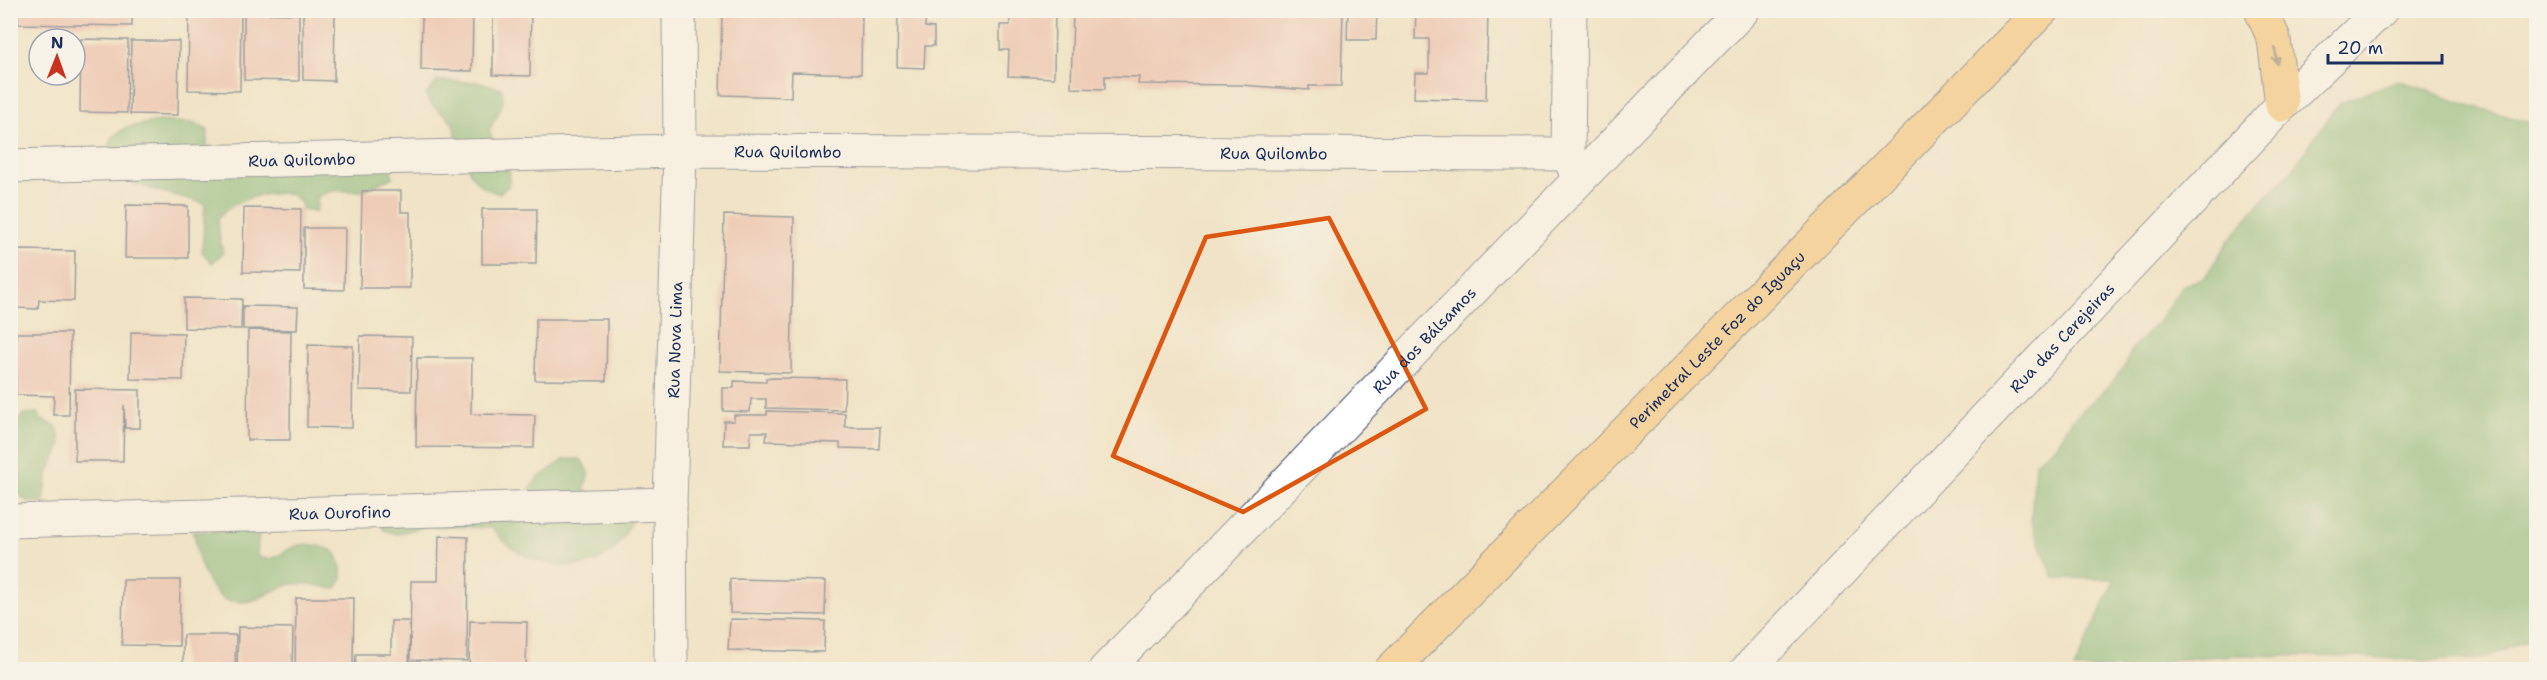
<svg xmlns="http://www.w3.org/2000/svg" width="2547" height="680" viewBox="0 0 2547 680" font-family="'Shantell Sans',sans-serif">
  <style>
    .forest { fill: #78b473; stroke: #4a7268; stroke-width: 1.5 }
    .building { fill: #ecb1a7 }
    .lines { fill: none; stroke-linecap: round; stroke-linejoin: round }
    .minor-casing { stroke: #3b4a6e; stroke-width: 35 }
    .tertiary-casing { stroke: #3b4a6e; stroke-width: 35 }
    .trunk-casing { stroke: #3b4a6e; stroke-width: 35 }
    .minor { stroke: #fff; stroke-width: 33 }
    .tertiary { stroke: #fff; stroke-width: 33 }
    .trunk { stroke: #f9bf6d; stroke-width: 33 }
    .oneway { fill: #7f7065 }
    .marked { fill: none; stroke: #de5710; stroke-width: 4.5; stroke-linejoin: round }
    .labels { text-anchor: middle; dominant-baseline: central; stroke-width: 4.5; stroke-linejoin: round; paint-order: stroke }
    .street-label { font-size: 16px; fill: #1b2f5e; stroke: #f7f3e8 }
  </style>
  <rect width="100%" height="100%" fill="#f7f3e8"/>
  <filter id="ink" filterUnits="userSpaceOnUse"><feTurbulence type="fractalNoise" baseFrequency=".0167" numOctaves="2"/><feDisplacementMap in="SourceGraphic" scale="12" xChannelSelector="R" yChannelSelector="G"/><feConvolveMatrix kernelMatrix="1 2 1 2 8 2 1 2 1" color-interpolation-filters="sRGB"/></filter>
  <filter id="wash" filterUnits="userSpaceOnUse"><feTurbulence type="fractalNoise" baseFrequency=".008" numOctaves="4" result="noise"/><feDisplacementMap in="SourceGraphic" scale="24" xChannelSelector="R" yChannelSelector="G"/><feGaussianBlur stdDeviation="1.35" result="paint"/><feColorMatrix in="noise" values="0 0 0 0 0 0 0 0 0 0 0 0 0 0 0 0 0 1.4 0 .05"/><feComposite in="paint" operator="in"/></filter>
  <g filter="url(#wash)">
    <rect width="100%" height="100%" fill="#f1e3c7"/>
    <g class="forest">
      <path d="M2398,80L2459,102L2527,122H2536V637L2483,659L2425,661L2364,657L2234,655L2170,660L2162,669H2074L2115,579L2054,578L2031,522L2035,462L2057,445L2072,420L2108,387L2126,364L2132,349L2159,321L2182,286L2205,277L2229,240L2259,204L2290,173L2339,103Z"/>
      <path d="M437,81L477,82L501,88C508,105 495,116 489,131C499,152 515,159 508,186L500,193C470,189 464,161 456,134C455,130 454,125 451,121C443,111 432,109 426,95Z"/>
      <path d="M158,121L192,123L208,130L207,147L388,161L393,177L362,191H332L318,196L316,212L301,209L302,204L290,193C262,193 238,197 218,218L219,234L223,253L212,263L202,252L205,204C184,196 124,186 114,170C108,162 110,148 111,138L125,128Z"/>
      <path d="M38,413L41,420L56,426C66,449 58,449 50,469C45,479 46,492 44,502H28L15,491L11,442L12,427L23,414Z"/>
      <path d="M565,459H581L589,473L584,488L596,499L636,508C630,524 624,541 611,552C587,574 540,566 515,550C506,544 498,535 491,528L427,526L397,534L383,530L379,514L528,492L538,478Z"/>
      <path d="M259,529L257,556C273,565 282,551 296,546C305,542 324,546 333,551C338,554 339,562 341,568C343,577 342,582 336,589C322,587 308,582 294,584C262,589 264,609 223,599C210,588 202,571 198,556C195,546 198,540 192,532Z"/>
    </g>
    <g id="blocks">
      <g class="building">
        <path d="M18,10H132V26L18,24Z"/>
        <path d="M189,10H241L240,91L188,90Z"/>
        <path d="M422,10H473L472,71L421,70Z"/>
        <path d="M493,10H531L530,76L493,75Z"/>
        <path d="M722,10H862L861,74L792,72L791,97L720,95Z"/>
        <path d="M898,10H926L925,27L934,28V46H925L924,68L897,67Z"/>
        <path d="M1010,10H1055L1054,78L1008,76L1009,50H1000V25H1010Z"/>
        <path d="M1073,10H1343L1341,86H1309V90L1240,85L1138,84L1139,77L1105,76V89L1071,88Z"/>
        <path d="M1348,10H1377L1376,40H1347Z"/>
        <path d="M1416,10H1488L1486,100L1414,98L1415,73H1429V39H1415Z"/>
        <path d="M244,13L299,14V81L244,80Z"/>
        <path d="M303,13H335L334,81L303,80Z"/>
        <path d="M81,39L128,40L127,113L80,112Z"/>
        <path d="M131,41H179L178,115L130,114Z"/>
        <path d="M362,191H401V212H410V288H360Z"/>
        <path d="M126,205L188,206V258H125Z"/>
        <path d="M244,208L301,209L300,273L243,272Z"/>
        <path d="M482,209H537L536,264H482Z"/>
        <path d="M724,215L794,217L791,373L720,371Z"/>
        <path d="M304,228H345L344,290L304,289Z"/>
        <path d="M17,250L75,251L74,301L39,300L38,309L16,308Z"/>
        <path d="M184,298L242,299L241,329L184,328Z"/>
        <path d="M243,306L298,307L297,330L243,329Z"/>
        <path d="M536,319H607L606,381L535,380Z"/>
        <path d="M248,330L291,331L290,440H247Z"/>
        <path d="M131,332L184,333L183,380L130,379Z"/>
        <path d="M16,333H70L69,415H53L54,396L16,395Z"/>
        <path d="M360,336L412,337L411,391L359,390Z"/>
        <path d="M308,345L353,346L352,428L307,427Z"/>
        <path d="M417,358H472L471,414L535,415L534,448L416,447Z"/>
        <path d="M766,378L845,379L844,410L766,408V399H751L750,412L723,411V388H734V381L766,382Z"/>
        <path d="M75,389L140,390V428H125L124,405L123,461H75Z"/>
        <path d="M767,411L845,413V427H880L879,449L840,448V443L766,441L767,432H751L750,445H723L724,421H734V415H767Z"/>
        <path d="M439,536L468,537L467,661L410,660L411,581H438Z"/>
        <path d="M730,579L826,581L825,615L730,613Z"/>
        <path d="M123,580H180L179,646L122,645Z"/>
        <path d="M296,598H354L353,670H295Z"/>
        <path d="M730,619L825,621L824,652L728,650Z"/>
        <path d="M391,621H410L409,670H355L356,654H391Z"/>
        <path d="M470,621L527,622L526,670H469Z"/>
        <path d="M238,627L293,628L292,670H237Z"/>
        <path d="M183,635H236L235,670H183Z"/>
      </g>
    </g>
  </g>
  <g filter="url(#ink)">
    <use href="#blocks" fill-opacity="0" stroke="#3b4a6e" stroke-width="1.5"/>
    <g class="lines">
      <g class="minor-casing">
        <g id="minor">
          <path d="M1570,10L1568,154L1577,175"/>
          <path id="s1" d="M10,166L680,151L1568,154"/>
          <path id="s2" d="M10,521L670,504"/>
          <path id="s3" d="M671,670L670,504L680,151L679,10"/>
          <path id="s4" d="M1105,670L1743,10"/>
        </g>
      </g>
      <g class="tertiary-casing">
        <g id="tertiary">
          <path id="s5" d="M1747,670L2282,105L2381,10"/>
        </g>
      </g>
      <g class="trunk-casing">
        <g id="trunk">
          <path d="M2261,10L2274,39L2282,105"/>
          <path id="s6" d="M1391,670L2042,10"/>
        </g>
      </g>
      <use href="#minor" class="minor"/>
      <use href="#tertiary" class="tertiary"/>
      <use href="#trunk" class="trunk"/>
    </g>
    <defs><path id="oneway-solid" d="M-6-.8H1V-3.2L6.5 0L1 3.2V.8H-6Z" transform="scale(1.5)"/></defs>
    <use class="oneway" href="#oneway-solid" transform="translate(2276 56) rotate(83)"/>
  </g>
  <path d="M0 0H2547V680H0ZM1329,218L1426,409L1243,512L1113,456L1206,237Z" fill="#f1e3c7" fill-opacity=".55" fill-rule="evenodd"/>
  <path class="marked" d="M1329,218L1426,409L1243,512L1113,456L1206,237Z"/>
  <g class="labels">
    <g class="street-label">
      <text stroke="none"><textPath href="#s1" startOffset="778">Rua Quilombo</textPath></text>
      <text stroke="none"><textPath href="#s1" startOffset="1264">Rua Quilombo</textPath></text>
      <text stroke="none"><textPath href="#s1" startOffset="292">Rua Quilombo</textPath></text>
      <text stroke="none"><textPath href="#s5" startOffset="458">Rua das Cerejeiras</textPath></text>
      <text stroke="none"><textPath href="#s3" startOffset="330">Rua Nova Lima</textPath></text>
      <text stroke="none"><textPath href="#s4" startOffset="459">Rua dos Bálsamos</textPath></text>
      <text stroke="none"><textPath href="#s6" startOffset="464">Perimetral Leste Foz do Iguaçu</textPath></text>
      <text stroke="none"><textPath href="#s2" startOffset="330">Rua Ourofino</textPath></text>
    </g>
  </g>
  <rect width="2547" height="680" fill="none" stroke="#f7f3e8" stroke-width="36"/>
  <g transform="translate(57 57) rotate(1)"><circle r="28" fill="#f7f3e8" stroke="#9fa5b1" stroke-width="1.5"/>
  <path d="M0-4.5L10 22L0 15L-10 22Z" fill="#c8321e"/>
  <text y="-9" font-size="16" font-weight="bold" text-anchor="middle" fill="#1b2f5e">N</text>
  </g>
  <path d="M2328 54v9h114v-9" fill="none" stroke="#1b2f5e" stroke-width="3"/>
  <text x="2337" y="54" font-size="18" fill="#1b2f5e" stroke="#f7f3e8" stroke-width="4.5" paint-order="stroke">20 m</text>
</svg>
